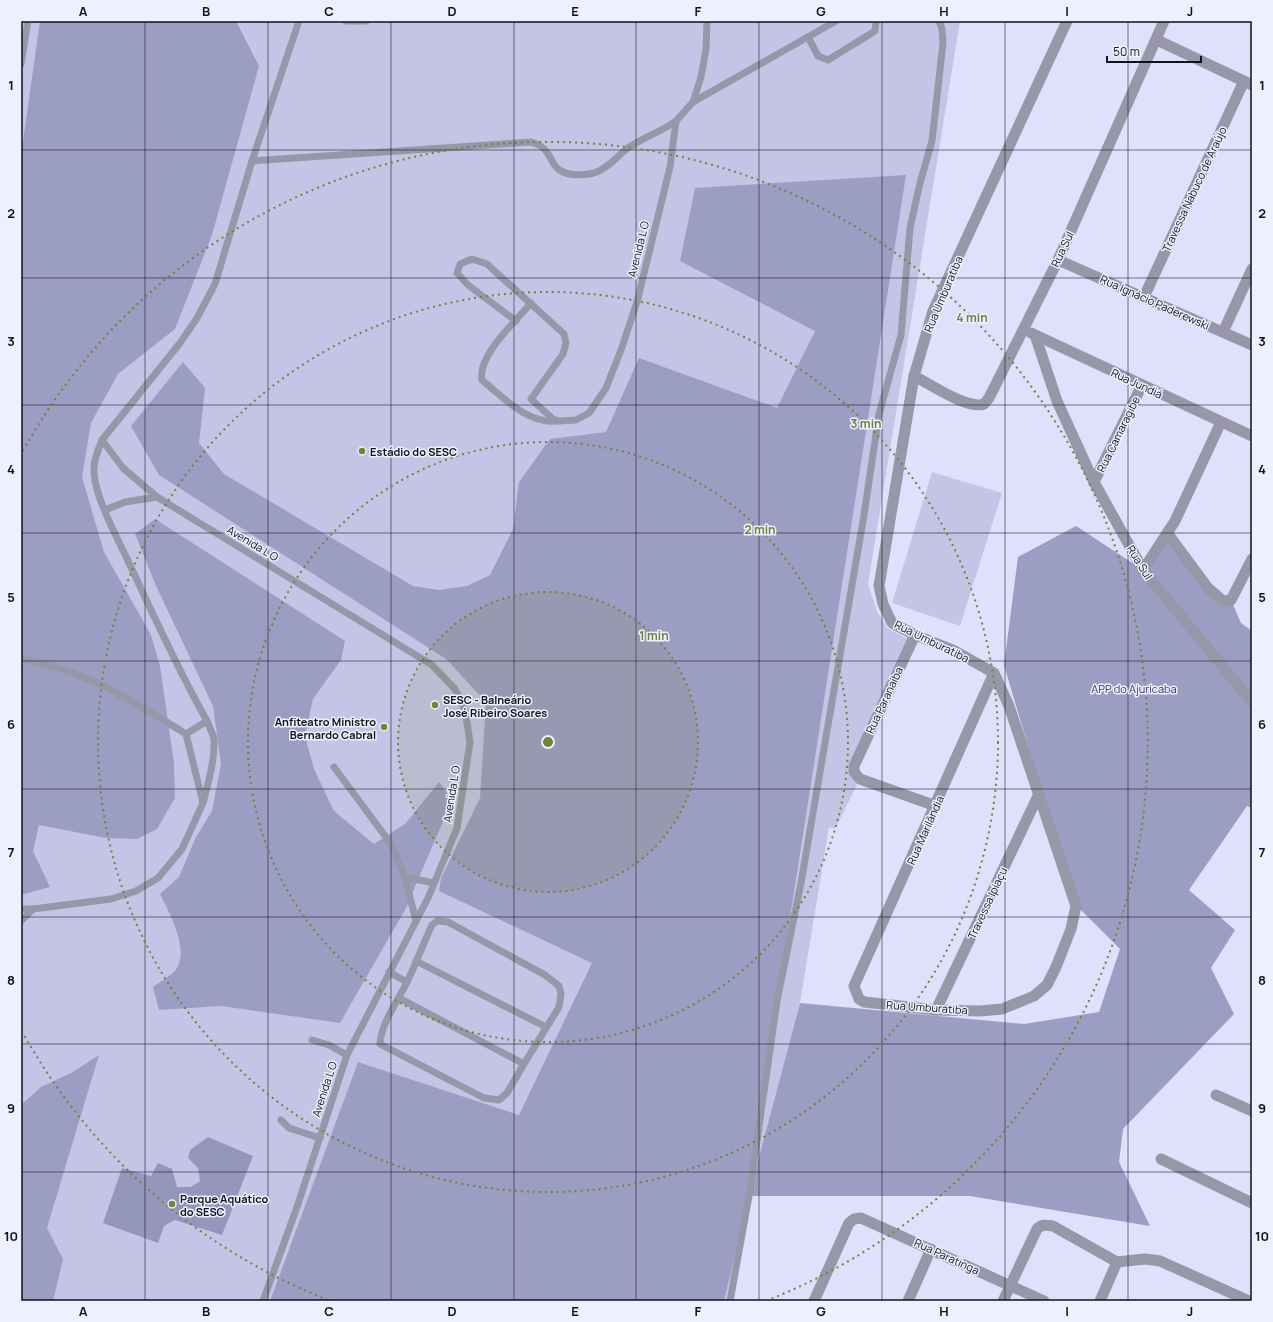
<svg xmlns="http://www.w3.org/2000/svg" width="1273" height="1322" viewBox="0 0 1273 1322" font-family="Manrope,sans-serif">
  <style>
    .green { fill: #c4c5e6 }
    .forest { fill: #9c9dc3 }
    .water { fill: #9596bc }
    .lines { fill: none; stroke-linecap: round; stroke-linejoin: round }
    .service { stroke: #9797a9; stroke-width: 7 }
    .minor { stroke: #9797a9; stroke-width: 11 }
    .grid { fill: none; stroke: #11121a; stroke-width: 1; stroke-opacity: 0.55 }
    .ring { fill: none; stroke: #718434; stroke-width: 2; stroke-dasharray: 2 4 }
    .poi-dot { fill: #718434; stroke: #eeefff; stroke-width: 1.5 }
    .labels { text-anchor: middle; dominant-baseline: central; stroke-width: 3; stroke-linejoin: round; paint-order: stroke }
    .street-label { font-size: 11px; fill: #11121a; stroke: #eeefff }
    .poi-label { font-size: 11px; font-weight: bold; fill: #11121a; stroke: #eeefff; text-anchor: start }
    .park-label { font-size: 11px; fill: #373466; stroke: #eeefff }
    .centre { fill: #718434; stroke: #eeefff; stroke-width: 2 }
    .ring-label { font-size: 12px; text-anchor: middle; font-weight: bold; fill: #718434; stroke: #eeefff; stroke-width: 3; stroke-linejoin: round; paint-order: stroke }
    .neatline { fill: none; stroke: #11121a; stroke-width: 1.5 }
    .grid-label { font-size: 13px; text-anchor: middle; font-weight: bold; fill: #11121a }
  </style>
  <rect width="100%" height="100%" fill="#dfe0fb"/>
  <g class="green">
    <path d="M21,21H960L868,584L877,611L887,628L912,641L854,766L860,779L835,829L829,827L800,1003L749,1196L734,1301H21Z"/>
    <path d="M932,472L1002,493L960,626L892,603Z"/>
  </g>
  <g class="forest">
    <path d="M40,21H236L259,66L212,235L175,329L118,374L91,423L82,477L104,552L151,635L160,666L174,763L175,798L157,829L137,839L106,838L39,825L33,851L50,887L21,895V155Z"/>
    <path d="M906,175L777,1001L750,1191L800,1003L1024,1024L1099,1012L1120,949L1075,904L1004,665L1018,557L1076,526L1143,570L1168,534L1208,588L1231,600L1241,623L1252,631V808L1247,806L1189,890L1235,930L1211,968L1234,1014L1123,1129L1119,1162L1150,1226L970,1196H749L724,1301H270L358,1062L519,1115L592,963L439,891L441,878L480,798L486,702L446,659L159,475L131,426L183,362L205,388L199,443L224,474L413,586L439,590L467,586L490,575L513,529L519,482L550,439L606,432L639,358L777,408L815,331L680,261L695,188Z"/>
    <path d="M155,519L345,641L341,660L313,699L305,736L314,769L334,811L374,844L406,823L439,782L452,800L406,908L340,1023L221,1006L159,1010L153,987C159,982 173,975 177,968C189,948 169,912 160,894L179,877L196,837L212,811L221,764L213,706L157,588L135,534Z"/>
    <path d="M99,1055L47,1228L63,1259L53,1301H21V1105L41,1087L73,1072Z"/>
  </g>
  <path class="water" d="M208,1137L253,1156L222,1235L175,1220L164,1226L158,1243L103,1223L122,1168L151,1176L158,1163L172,1169L177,1187H191L200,1181L198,1168L188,1158L190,1150Z"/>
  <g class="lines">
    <g class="service">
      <path d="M346,21H366"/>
      <path d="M808,37L818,56L828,60L875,31L876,21"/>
      <path d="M21,64L28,21"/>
      <path d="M693,102L836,21"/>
      <path d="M252,161L531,142C555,149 547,165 563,172C571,176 586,175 594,173C608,169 617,156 628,148C644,137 661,132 676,121"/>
      <path d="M531,303C516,321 477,356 482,380C503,397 527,424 557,421"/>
      <path d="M516,321L468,285L457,273L460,264L472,259L487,264L564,334L566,343L563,354L531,399L553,419L559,421L576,420L589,413L606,388L621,350L637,302L670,167L676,121L693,102L701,77L706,49L707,21"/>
      <path d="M102,440L123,468L157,497L432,665L455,689L465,710L470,742L457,828L428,898L347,1055L297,1207L263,1301"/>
      <path d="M105,510L125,502L157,497"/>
      <path d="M21,659C82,669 135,702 186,734"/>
      <path d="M334,767L391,844L405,877L416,921"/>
      <path d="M203,803C208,783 215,761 214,739C213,734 209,727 207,721"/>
      <path d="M405,877L434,883"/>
      <path d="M21,909H33L111,899L136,891L158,878L182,849L203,803L186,734L207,721C178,670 154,616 129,563C118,539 95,498 94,472C93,461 98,450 102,440L180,343L197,318L215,284L252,161L299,21"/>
      <path d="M21,921L33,909"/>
      <path d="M416,961L546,1027"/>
      <path d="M389,972L407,982"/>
      <path d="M399,998L524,1064L559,1007L561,994L559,986L545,975L448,922L437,921L432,925C423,944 416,964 407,982C398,1001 381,1023 380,1044L484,1098L499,1100L507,1093L524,1064"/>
      <path d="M312,1040L329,1045L347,1055"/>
      <path d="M281,1120L289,1128L320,1138"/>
      <path d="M730,1301L749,1196L777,1001L801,883L864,515L879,414L901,335L910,228L920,183L932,141L943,43L942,29L939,21"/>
    </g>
    <g class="minor">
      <path d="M1157,40L1252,85"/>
      <path d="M1058,260L1252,345"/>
      <path d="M1144,297L1244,81"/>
      <path d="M1223,332L1252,269"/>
      <path d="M1031,333L1252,436"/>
      <path d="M1035,335L1057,401L1094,482L1143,570L1252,702"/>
      <path d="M914,376C930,384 968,410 984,404L989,398L1058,260L1164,21"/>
      <path d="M1094,482L1142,385"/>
      <path d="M1168,534L1208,588L1223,601L1231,600L1252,559"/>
      <path d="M1143,570L1175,521L1221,422"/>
      <path d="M915,635L854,766V772L860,779L936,806"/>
      <path d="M994,673L854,986L859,999L864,1002L936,1010L980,1011L1002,1009L1034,996L1047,985L1056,967L1071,929L1076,906L1009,706L994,673L953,650L915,635L892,623L883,604L879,586L914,376L933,311L1067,21"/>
      <path d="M936,1010L1038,796"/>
      <path d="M1216,1095L1252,1111"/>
      <path d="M1161,1159L1252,1203"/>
      <path d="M814,1301L849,1223L854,1219L861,1218L1044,1301"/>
      <path d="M908,1301L931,1249"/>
      <path d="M1003,1301L1037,1229C1042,1224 1046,1225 1053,1226L1117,1262L1145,1259L1160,1261L1249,1301"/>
      <path d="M1100,1301L1117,1262"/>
    </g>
  </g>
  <path class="grid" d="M145,21V1301M268,21V1301M391,21V1301M514,21V1301M636,21V1301M759,21V1301M882,21V1301M1005,21V1301M1128,21V1301M21,150H1252M21,278H1252M21,405H1252M21,533H1252M21,661H1252M21,789H1252M21,917H1252M21,1044H1252M21,1172H1252"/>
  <circle cx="548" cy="742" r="150" fill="#718434" fill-opacity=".12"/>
  <g class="ring">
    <circle cx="548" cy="742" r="150"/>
    <circle cx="548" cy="742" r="300"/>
    <circle cx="548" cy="742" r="450"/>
    <path d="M328 1300A600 600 0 0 1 23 1033M23 451A600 600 0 1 1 768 1300"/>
  </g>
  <g class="poi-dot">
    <circle cx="362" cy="451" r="4"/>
    <circle cx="435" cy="705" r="4"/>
    <circle cx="384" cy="727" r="4"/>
    <circle cx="172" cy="1204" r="4"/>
  </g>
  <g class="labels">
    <g class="street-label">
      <text transform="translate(1194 189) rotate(-65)">Travessa Nabuco de Araújo</text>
      <text transform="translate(638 249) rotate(-76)">Avenida L O</text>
      <text transform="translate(1062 249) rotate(-65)">Rua Sul</text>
      <text transform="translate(943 294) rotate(-67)">Rua Umburatiba</text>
      <text transform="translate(1155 302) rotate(24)">Rua Ignácio Paderewski</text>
      <text transform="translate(1137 383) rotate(25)">Rua Jundiá</text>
      <text transform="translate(1118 434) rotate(-64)">Rua Camaragibe</text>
      <text transform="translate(253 543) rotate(31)">Avenida L O</text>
      <text transform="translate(1140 562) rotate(58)">Rua Sul</text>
      <text transform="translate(932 641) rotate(26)">Rua Umburatiba</text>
      <text transform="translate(884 700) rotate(-65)">Rua Paranaiba</text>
      <text transform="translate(451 794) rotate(-81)">Avenida L O</text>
      <text transform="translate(925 830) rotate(-66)">Rua Marilândia</text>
      <text transform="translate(987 903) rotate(-65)">Travessa Ipiaçu</text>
      <text transform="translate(927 1007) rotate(4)">Rua Umburatiba</text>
      <text transform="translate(324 1089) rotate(-72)">Avenida L O</text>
      <text transform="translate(947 1256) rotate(25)">Rua Paratinga</text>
    </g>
    <g class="poi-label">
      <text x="370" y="451">Estádio do SESC</text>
      <text x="443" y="699">SESC - Balneário<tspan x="443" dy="13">José Ribeiro Soares</tspan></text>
      <text x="376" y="721" text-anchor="end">Anfiteatro Ministro<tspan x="376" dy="13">Bernardo Cabral</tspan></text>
      <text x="180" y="1198">Parque Aquático<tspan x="180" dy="13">do SESC</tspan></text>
    </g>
    <g class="park-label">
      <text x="1134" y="688">APP do Ajuricaba</text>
    </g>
  </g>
  <circle cx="548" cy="742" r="6" class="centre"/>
  <g class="ring-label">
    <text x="972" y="322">4 min</text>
    <text x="866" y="428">3 min</text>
    <text x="760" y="534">2 min</text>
    <text x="654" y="640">1 min</text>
  </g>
  <rect width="1273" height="1322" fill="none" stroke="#eeefff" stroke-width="44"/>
  <path d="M1107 56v6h94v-6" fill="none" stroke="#11121a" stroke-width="2"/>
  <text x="1113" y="56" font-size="12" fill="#11121a" stroke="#eeefff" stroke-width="3" paint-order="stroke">50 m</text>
  <rect x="22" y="22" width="1229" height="1278" class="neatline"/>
  <g class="grid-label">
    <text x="83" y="16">A</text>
    <text x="206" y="16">B</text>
    <text x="329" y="16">C</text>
    <text x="452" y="16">D</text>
    <text x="575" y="16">E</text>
    <text x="698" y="16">F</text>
    <text x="821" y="16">G</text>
    <text x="944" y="16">H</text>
    <text x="1067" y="16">I</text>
    <text x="1190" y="16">J</text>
    <text x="11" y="90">1</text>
    <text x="1262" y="90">1</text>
    <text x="11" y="218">2</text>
    <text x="1262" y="218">2</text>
    <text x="11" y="346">3</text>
    <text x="1262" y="346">3</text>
    <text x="11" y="474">4</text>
    <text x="1262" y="474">4</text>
    <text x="11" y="602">5</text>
    <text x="1262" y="602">5</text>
    <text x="11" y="729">6</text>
    <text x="1262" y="729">6</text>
    <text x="11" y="857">7</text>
    <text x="1262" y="857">7</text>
    <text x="11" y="985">8</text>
    <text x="1262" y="985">8</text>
    <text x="11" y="1113">9</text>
    <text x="1262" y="1113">9</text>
    <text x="11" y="1241">10</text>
    <text x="1262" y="1241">10</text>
    <text x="83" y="1316">A</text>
    <text x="206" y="1316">B</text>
    <text x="329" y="1316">C</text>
    <text x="452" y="1316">D</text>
    <text x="575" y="1316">E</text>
    <text x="698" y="1316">F</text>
    <text x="821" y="1316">G</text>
    <text x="944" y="1316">H</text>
    <text x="1067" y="1316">I</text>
    <text x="1190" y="1316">J</text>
  </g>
</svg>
